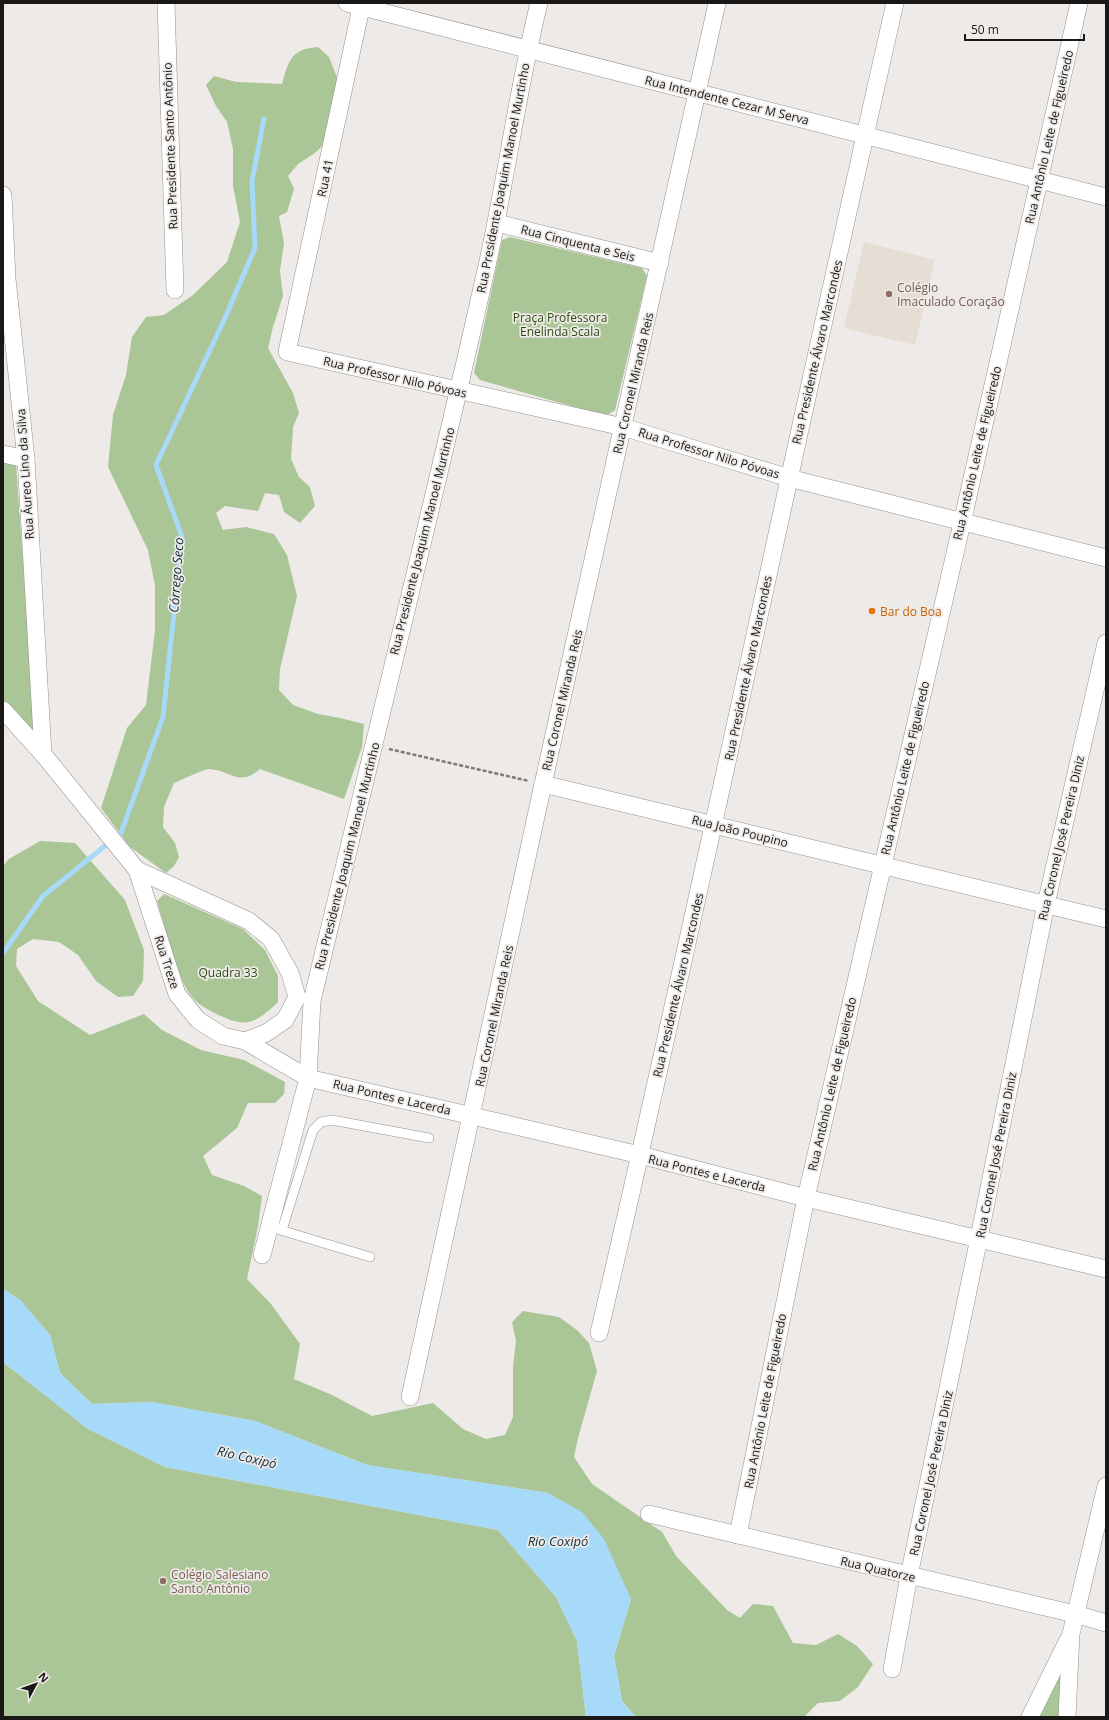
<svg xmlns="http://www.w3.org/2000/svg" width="1109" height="1720" viewBox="0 0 1109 1720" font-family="'Open Sans',sans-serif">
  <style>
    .built { fill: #e6ddd4 }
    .green { fill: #aac596 }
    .water { fill: #a7daf8 }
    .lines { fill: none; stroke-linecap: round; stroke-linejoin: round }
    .stream { stroke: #a7daf8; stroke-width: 5 }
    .service-casing { stroke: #94918f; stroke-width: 10 }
    .minor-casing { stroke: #94918f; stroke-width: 18 }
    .path { stroke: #7c7a78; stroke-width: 2.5; stroke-dasharray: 4 2; stroke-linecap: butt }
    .service { stroke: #fff; stroke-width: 9 }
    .minor { stroke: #fff; stroke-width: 17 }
    .education-dot { fill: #8d6e63; stroke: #edeae7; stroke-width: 1.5 }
    .food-dot { fill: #e8710a; stroke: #edeae7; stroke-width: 1.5 }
    .labels { text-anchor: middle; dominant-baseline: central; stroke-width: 3.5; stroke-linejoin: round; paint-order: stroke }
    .street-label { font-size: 12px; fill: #191817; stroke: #edeae7 }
    .education-label { font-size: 12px; fill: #785e54; stroke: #edeae7; text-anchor: start }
    .park-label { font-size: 12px; fill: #2e4b10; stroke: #edeae7 }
    .food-label { font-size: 12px; fill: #c56008; stroke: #edeae7; text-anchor: start }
    .water-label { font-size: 13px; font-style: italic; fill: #0f2d3c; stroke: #edeae7 }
  </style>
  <rect width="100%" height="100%" fill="#edeae7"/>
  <path class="built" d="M864,242L935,260L915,345L844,328Z"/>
  <g class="green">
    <path d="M318,47L329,57L338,80L328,140L315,153L298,164L288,176L294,189L287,212L279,216L284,243L280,271L283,296L273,327L268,348L293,393L299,413L293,427L291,459L299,477L310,487L315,506L300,523L284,512L279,495L265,493L258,511L225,506L216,513L223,530L246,527L274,534L287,555L297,596L280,669L279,690L293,705L318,714L340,718L364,724L362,747L344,799L260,769C239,787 231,771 210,769C203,769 182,780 174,783L164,807L163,827L175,843L179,857L174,866L166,873L130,847L101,808L127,728L146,705L155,630V586L148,550L108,467L113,415L126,375L132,337L146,317L164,315L193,295L227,262L240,222L233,186V149L227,122L216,106L206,85L214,76L236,82L282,84C289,60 291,49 318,47Z"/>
    <path d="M510,237L642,268L647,276L615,410L606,416L480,380L474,373L502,240Z"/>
    <path d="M3,462L16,465L35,725L32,735L3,703Z"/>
    <path d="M40,841L75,843L125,900L144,950L143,981L133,996L118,997L96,981L78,955L59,942L33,939L17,949L16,966L38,1001L90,1035L144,1014L162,1030L201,1050L244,1060L285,1082L284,1094L275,1103H248L237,1128L203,1156L212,1175L244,1186L262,1196L258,1226L247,1279L271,1304L300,1344L294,1379L332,1395L372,1416L433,1403L463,1429L486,1439L505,1435L513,1417V1366L516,1341L512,1322L523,1311L559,1317L577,1330L589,1343L597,1371L578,1438L574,1457L592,1484L662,1532L676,1556L727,1610L740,1618L753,1604L773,1606L793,1643L816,1645L838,1634L857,1646L873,1664L858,1687L840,1701L818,1703L804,1717H636L622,1701L614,1656L631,1599L548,1493L367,1465L255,1421L152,1402L92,1404L60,1373L50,1335L20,1300L3,1289V866L9,859Z"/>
    <path d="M164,894L243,929L265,950L278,976V1002C258,1021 248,1029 221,1016C212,1012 200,1006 193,998C176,979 165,926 157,901Z"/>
    <path d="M3,1362L88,1429L165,1467L498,1530L556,1597L577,1641L586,1717H3Z"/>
    <path d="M1066,1649L1064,1717H1033Z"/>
  </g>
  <path class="water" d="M3,1289L20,1300L50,1335L60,1373L92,1404L152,1402L255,1421L367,1465L548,1493L582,1512L604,1539L631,1599L614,1656L622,1701L636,1717H586L577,1641L556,1597L498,1530L165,1467L88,1429L3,1362Z"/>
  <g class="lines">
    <path class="stream" d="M3,953L43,896L121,833L163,717L182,537L156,465L225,318L255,248L252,181L264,119"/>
    <g class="service-casing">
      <g id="service">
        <path d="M277,1229L370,1257"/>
        <path d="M282,1230L313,1130L321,1122L332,1120L429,1138"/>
      </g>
    </g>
    <g class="minor-casing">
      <g id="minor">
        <path d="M166,3L175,290"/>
        <path d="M347,3L1106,197"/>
        <path d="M362,3L287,352L623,427L789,478L1106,558"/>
        <path d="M3,195L7,279L26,459L43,754"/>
        <path d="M497,223L660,263"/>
        <path d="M3,454L26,459"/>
        <path d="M3,710L43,754L137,870L249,921L271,939L290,973L297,997"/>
        <path d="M543,784L1106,919"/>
        <path d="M137,870L177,994L198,1020L223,1036L245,1041L308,1078L640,1155L806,1198L1106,1269"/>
        <path d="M245,1041L266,1033L285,1020L297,997"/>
        <path d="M262,1255L308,1078L312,1001C370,758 431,515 486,270C506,182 517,91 539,3"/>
        <path d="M599,1333C702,890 794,446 895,3"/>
        <path d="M410,1397L543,784L717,3"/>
        <path d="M649,1514L1075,1614L1106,1623"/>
        <path d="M738,1535L806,1198L962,523L1079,3"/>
        <path d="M892,1669L909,1576L979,1238L1046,904L1106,643"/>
        <path d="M1030,1717L1068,1640"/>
        <path d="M1067,1717L1071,1634L1106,1486"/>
      </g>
    </g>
    <path class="path" d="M389,749L529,781"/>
    <use href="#service" class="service"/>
    <use href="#minor" class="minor"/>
  </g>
  <g class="education-dot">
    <circle cx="889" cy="294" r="4"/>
    <circle cx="163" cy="1581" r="4"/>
  </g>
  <circle class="food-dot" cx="872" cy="611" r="4"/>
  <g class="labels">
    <g class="street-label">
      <text transform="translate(727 100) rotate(14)">Rua Intendente Cezar M Serva</text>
      <text transform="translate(1049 137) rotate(-77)">Rua Antônio Leite de Figueiredo</text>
      <text transform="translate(170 146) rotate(-92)">Rua Presidente Santo Antônio</text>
      <text transform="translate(325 178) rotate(-78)">Rua 41</text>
      <text transform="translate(503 178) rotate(-79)">Rua Presidente Joaquim Manoel Murtinho</text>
      <text transform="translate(578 243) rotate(14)">Rua Cinquenta e Seis</text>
      <text transform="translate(817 352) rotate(-77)">Rua Presidente Álvaro Marcondes</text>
      <text transform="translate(395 377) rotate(13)">Rua Professor Nilo Póvoas</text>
      <text transform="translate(633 383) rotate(-77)">Rua Coronel Miranda Reis</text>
      <text transform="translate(709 453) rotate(17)">Rua Professor Nilo Póvoas</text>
      <text transform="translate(977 453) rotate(-77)">Rua Antônio Leite de Figueiredo</text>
      <text transform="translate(25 474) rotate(-94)">Rua Áureo Lino da Silva</text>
      <text transform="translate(422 541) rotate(-76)">Rua Presidente Joaquim Manoel Murtinho</text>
      <text transform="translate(748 668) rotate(-78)">Rua Presidente Álvaro Marcondes</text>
      <text transform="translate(562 700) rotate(-77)">Rua Coronel Miranda Reis</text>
      <text transform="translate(905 768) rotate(-77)">Rua Antônio Leite de Figueiredo</text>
      <text transform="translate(740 831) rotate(14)">Rua João Poupino</text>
      <text transform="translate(1061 838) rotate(-77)">Rua Coronel José Pereira Diniz</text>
      <text transform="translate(347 856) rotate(-76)">Rua Presidente Joaquim Manoel Murtinho</text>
      <text transform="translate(167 962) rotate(72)">Rua Treze</text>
      <text transform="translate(678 985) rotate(-77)">Rua Presidente Álvaro Marcondes</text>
      <text transform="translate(494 1016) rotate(-78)">Rua Coronel Miranda Reis</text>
      <text transform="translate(832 1084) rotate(-77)">Rua Antônio Leite de Figueiredo</text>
      <text transform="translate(392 1097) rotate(13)">Rua Pontes e Lacerda</text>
      <text transform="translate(996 1155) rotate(-79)">Rua Coronel José Pereira Diniz</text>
      <text transform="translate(707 1173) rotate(14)">Rua Pontes e Lacerda</text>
      <text transform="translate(765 1401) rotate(-79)">Rua Antônio Leite de Figueiredo</text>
      <text transform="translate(931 1473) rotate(-78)">Rua Coronel José Pereira Diniz</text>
      <text transform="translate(878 1569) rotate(13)">Rua Quatorze</text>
    </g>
    <g class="education-label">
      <text x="897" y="287">Colégio<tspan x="897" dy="14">Imaculado Coração</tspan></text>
      <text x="171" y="1574">Colégio Salesiano<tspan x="171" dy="14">Santo Antônio</tspan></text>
    </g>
    <g class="park-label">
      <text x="560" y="317">Praça Professora<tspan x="560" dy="14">Enelinda Scala</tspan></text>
      <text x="228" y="972">Quadra 33</text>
    </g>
    <g class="food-label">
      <text x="880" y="611">Bar do Boa</text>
    </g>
    <g class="water-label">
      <text transform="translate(176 575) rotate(-86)">Córrego Seco</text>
      <text transform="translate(247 1457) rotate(13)">Rio Coxipó</text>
      <text x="558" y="1541">Rio Coxipó</text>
    </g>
  </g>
  <rect width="1109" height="1720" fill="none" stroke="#191817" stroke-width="8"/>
  <g transform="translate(36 1684) rotate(49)" stroke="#edeae7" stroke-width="3" paint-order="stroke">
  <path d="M0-3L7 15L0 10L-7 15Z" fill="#191817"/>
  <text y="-6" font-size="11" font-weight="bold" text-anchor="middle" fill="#191817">N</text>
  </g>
  <path d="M965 34v6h119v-6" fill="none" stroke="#191817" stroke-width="2"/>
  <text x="971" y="34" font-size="12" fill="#191817" stroke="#edeae7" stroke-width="3" paint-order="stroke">50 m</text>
</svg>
